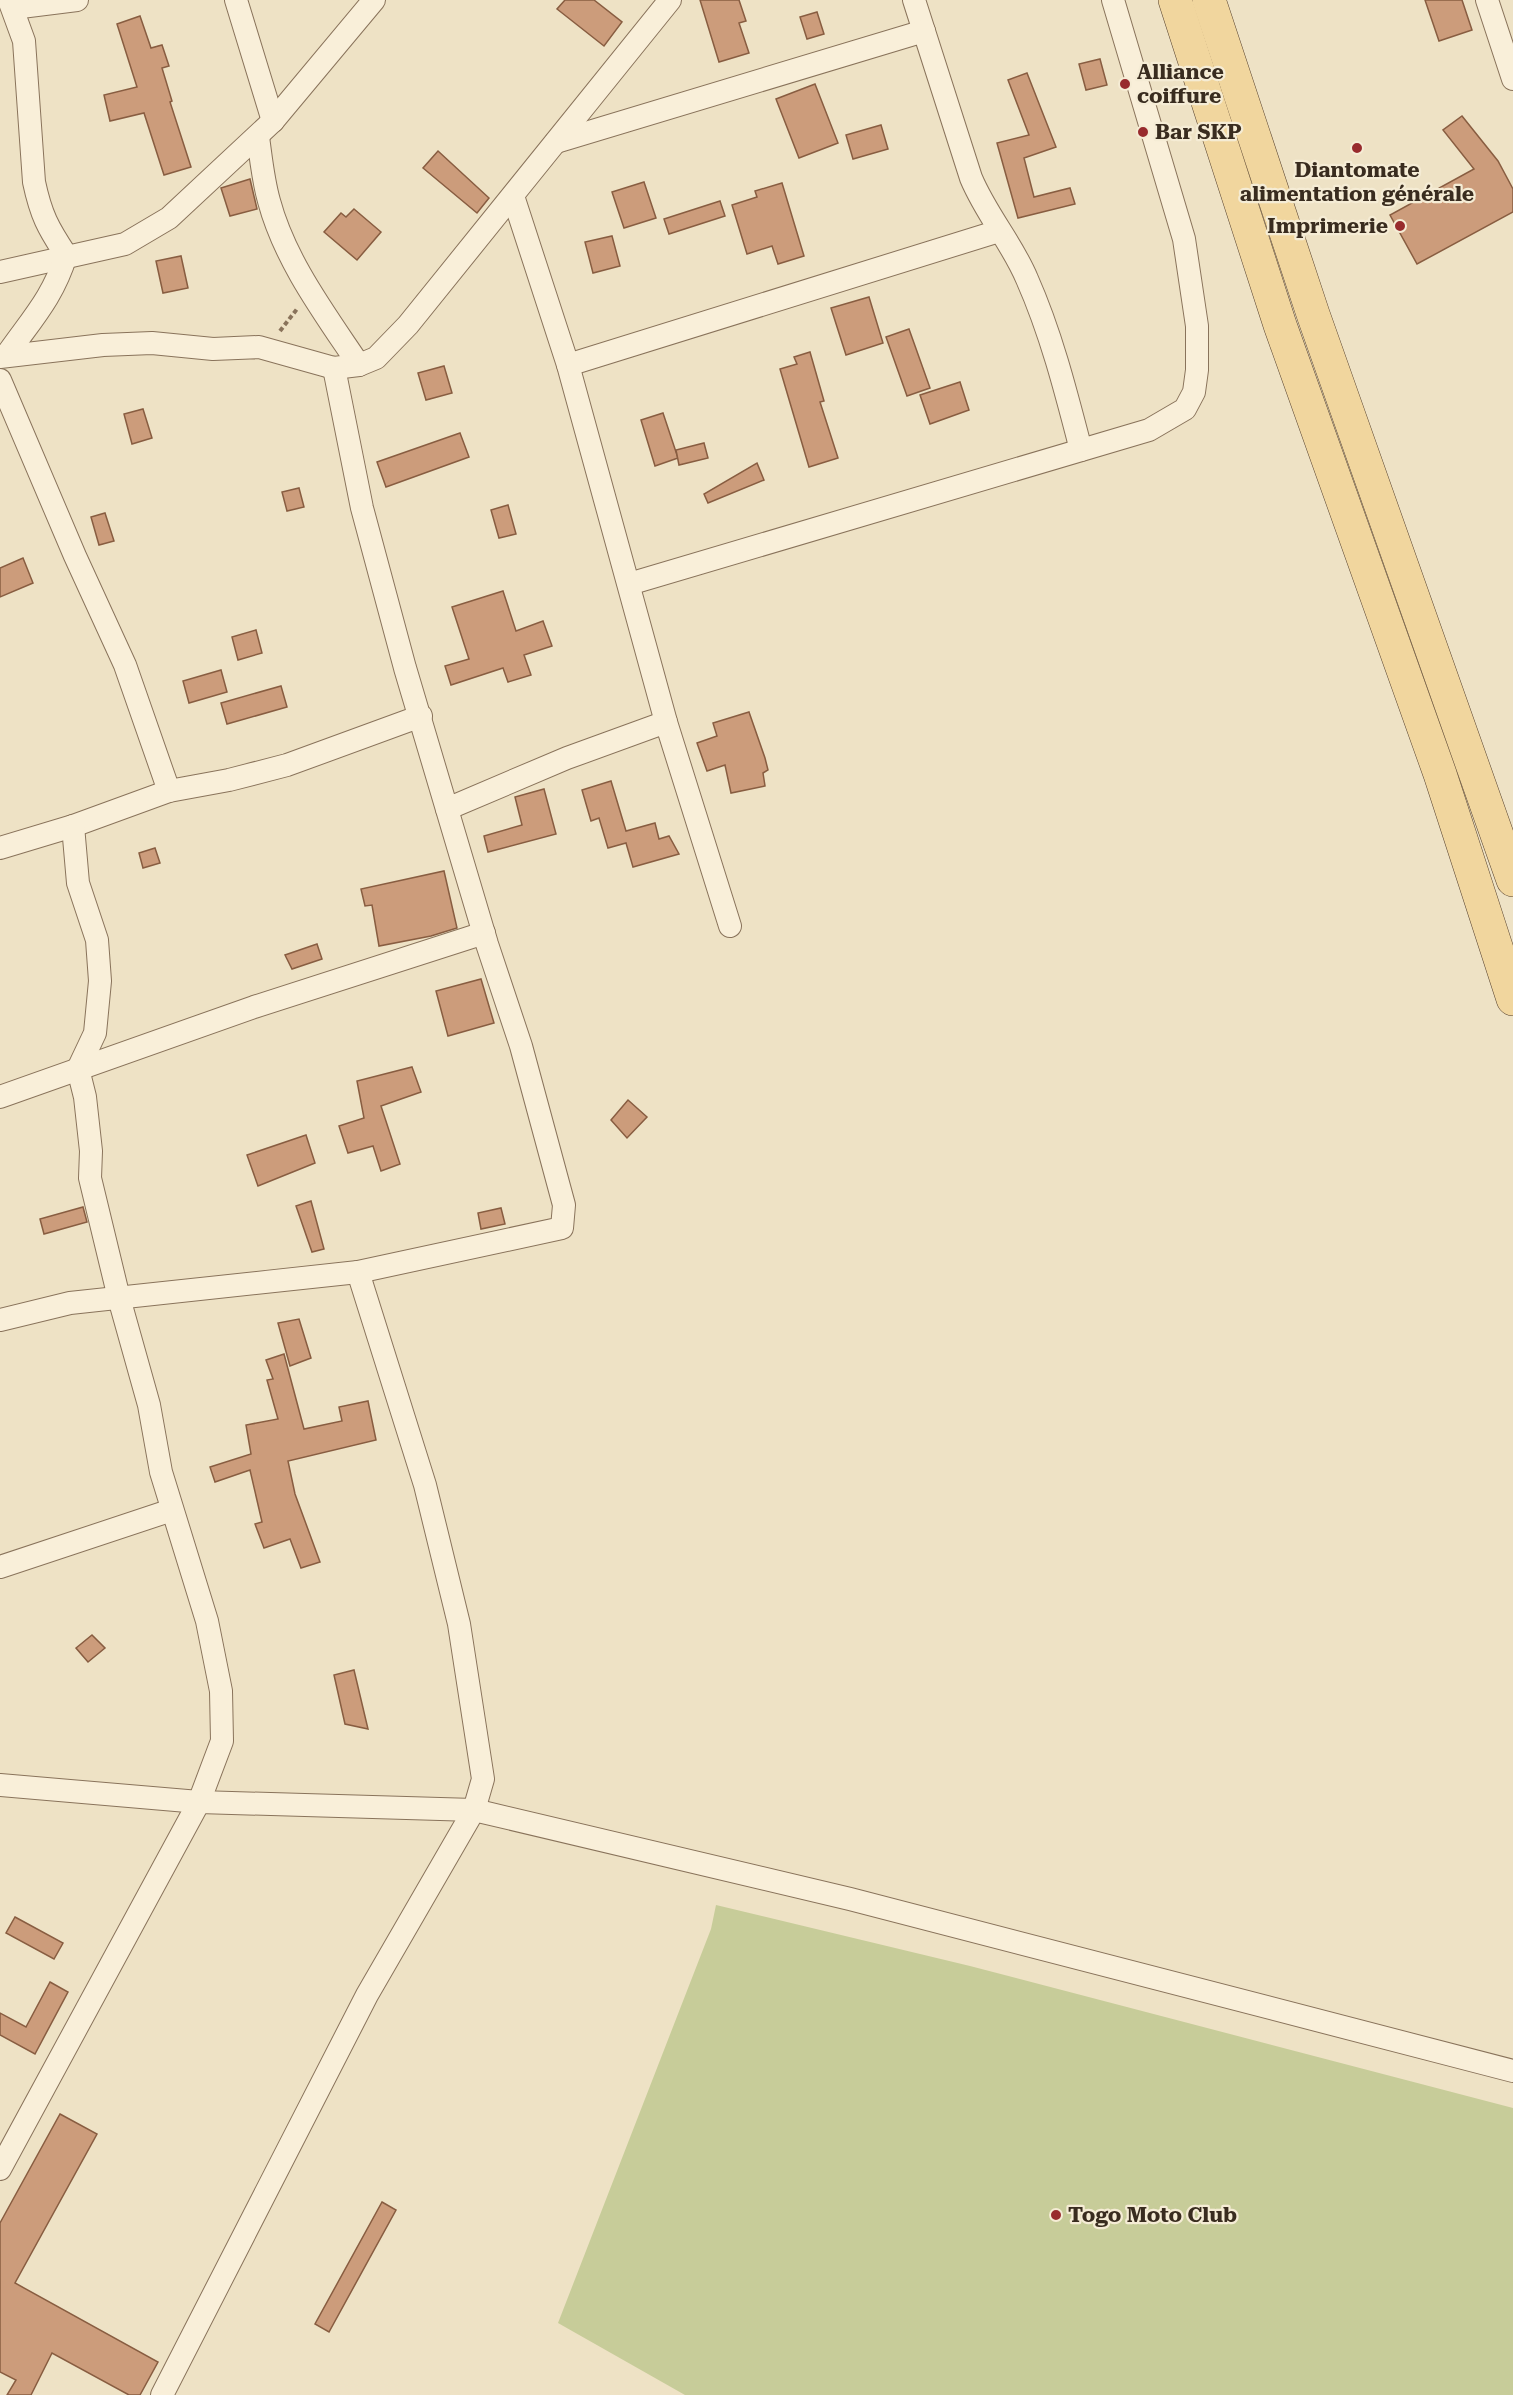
<svg xmlns="http://www.w3.org/2000/svg" width="1513" height="2395" viewBox="0 0 1513 2395" font-family="'Roboto Serif',serif">
  <style>
    .grass { fill: #c7cc99 }
    .building { fill: #cc9c7b; stroke: #885d41; stroke-width: 1.5 }
    .lines { fill: none; stroke-linecap: round; stroke-linejoin: round }
    .street-casing { stroke: #89735b; stroke-width: 24 }
    .primary-casing { stroke: #57422f; stroke-width: 34 }
    .path { stroke: #89735b; stroke-width: 4; stroke-dasharray: 4.5 3; stroke-linecap: butt }
    .street { stroke: #f9efd9; stroke-width: 22 }
    .primary { stroke: #f1d69e; stroke-width: 33 }
    .poi-dot { fill: #982b2d; stroke: #f5ecd5; stroke-width: 2 }
    .labels { text-anchor: middle; dominant-baseline: central; stroke-width: 4.5; stroke-linejoin: round; paint-order: stroke }
    .poi-label { font-size: 21px; font-weight: bold; fill: #392c1f; stroke: #f5ecd5; text-anchor: start }
  </style>
  <rect width="100%" height="100%" fill="#eee2c5"/>
  <path class="grass" d="M716,1905L970,1966L1513,2108V2395H685L558,2323L711,1929Z"/>
  <g class="building">
    <path d="M565,0H594L622,22L604,46L557,9Z"/>
    <path d="M700,0H739L746,21L739,23L749,53L719,62Z"/>
    <path d="M1425,0H1462L1472,30L1439,41Z"/>
    <path d="M817,12L824,34L807,39L800,17Z"/>
    <path d="M140,16L151,48L162,45L169,66L162,68L172,101L170,102L191,167L164,175L144,113L110,121L104,95L137,87L117,24Z"/>
    <path d="M1100,59L1107,85L1086,90L1079,64Z"/>
    <path d="M1027,73L1056,147L1024,158L1034,197L1070,188L1075,204L1018,218L997,143L1029,135L1008,80Z"/>
    <path d="M815,84L838,143L799,158L776,99Z"/>
    <path d="M1462,116L1498,161L1513,189V212L1417,264L1390,215L1474,169L1443,130Z"/>
    <path d="M881,125L888,149L853,159L846,135Z"/>
    <path d="M438,151L489,198L477,213L423,168Z"/>
    <path d="M250,179L257,209L230,216L221,188Z"/>
    <path d="M644,182L656,218L624,228L612,192Z"/>
    <path d="M782,183L804,256L778,264L772,246L747,254L732,205L757,197L755,191Z"/>
    <path d="M720,201L725,216L669,234L664,219Z"/>
    <path d="M354,209L381,232L357,260L324,232L341,213L346,217Z"/>
    <path d="M612,236L620,266L593,273L585,242Z"/>
    <path d="M181,256L188,288L163,293L156,261Z"/>
    <path d="M869,297L883,343L846,355L831,308Z"/>
    <path d="M909,329L930,388L907,396L886,337Z"/>
    <path d="M810,352L824,401L820,402L838,458L809,467L780,369L797,364L794,357Z"/>
    <path d="M444,366L452,393L426,400L418,373Z"/>
    <path d="M960,382L969,410L930,424L920,395Z"/>
    <path d="M143,409L152,438L132,444L124,414Z"/>
    <path d="M663,413L678,458L655,466L641,420Z"/>
    <path d="M460,433L469,457L386,487L377,462Z"/>
    <path d="M704,443L708,458L679,465L676,450Z"/>
    <path d="M757,463L764,480L708,503L704,494Z"/>
    <path d="M299,488L304,507L287,511L282,492Z"/>
    <path d="M508,505L516,534L499,538L491,510Z"/>
    <path d="M105,513L114,541L99,545L91,517Z"/>
    <path d="M23,558L33,583L0,597V568Z"/>
    <path d="M503,591L516,631L543,621L552,646L524,655L531,675L508,682L503,668L451,685L445,666L469,659L452,607Z"/>
    <path d="M256,630L262,653L238,660L232,637Z"/>
    <path d="M221,670L227,692L189,703L183,681Z"/>
    <path d="M281,686L287,707L227,724L221,703Z"/>
    <path d="M749,712L765,758L768,770L763,773L765,786L731,793L725,765L707,771L697,743L717,736L713,723Z"/>
    <path d="M611,781L626,831L655,823L659,839L669,836L679,854L633,867L626,843L608,848L599,818L591,821L582,790Z"/>
    <path d="M544,789L556,834L488,852L484,836L522,825L515,797Z"/>
    <path d="M155,848L160,863L143,868L139,853Z"/>
    <path d="M444,871L457,928L431,936L379,946L372,905L365,906L361,889Z"/>
    <path d="M317,944L322,959L292,969L285,955Z"/>
    <path d="M481,979L494,1023L448,1036L436,991Z"/>
    <path d="M412,1067L421,1092L381,1106L400,1164L381,1171L373,1146L348,1153L339,1126L364,1118L357,1081Z"/>
    <path d="M628,1100L647,1117L627,1138L611,1120Z"/>
    <path d="M306,1135L315,1163L258,1186L247,1155Z"/>
    <path d="M311,1201L324,1249L312,1252L296,1206Z"/>
    <path d="M83,1207L87,1222L44,1234L40,1219Z"/>
    <path d="M501,1208L505,1224L481,1229L478,1213Z"/>
    <path d="M299,1319L311,1358L290,1366L278,1323Z"/>
    <path d="M284,1354L304,1429L342,1421L339,1407L368,1401L376,1440L288,1461L295,1494L320,1562L301,1568L290,1539L264,1548L255,1524L262,1522L250,1470L215,1482L210,1467L251,1454L246,1425L278,1419L267,1380L273,1379L266,1360Z"/>
    <path d="M92,1635L105,1648L88,1662L76,1648Z"/>
    <path d="M354,1670L368,1729L345,1724L334,1675Z"/>
    <path d="M15,1917L63,1943L54,1959L6,1933Z"/>
    <path d="M50,1982L68,1992L35,2054L0,2035V2013L26,2027Z"/>
    <path d="M60,2114L97,2134L15,2283L158,2362L140,2395H129L52,2353L31,2395H7L16,2380L0,2372V2223Z"/>
    <path d="M382,2202L396,2210L329,2332L315,2324Z"/>
  </g>
  <g class="lines">
    <g class="street-casing">
      <g id="street">
        <path d="M236,0L273,121"/>
        <path d="M914,0L971,178C987,216 1012,243 1027,279C1051,333 1066,392 1081,450"/>
        <path d="M1487,0L1513,79"/>
        <path d="M13,8L77,0"/>
        <path d="M258,137C261,158 263,180 269,201C285,261 325,314 359,365"/>
        <path d="M556,142L924,31"/>
        <path d="M513,196L568,365L666,722L730,926"/>
        <path d="M0,272L125,244L169,218L273,121L374,0"/>
        <path d="M6,356C30,321 53,298 66,255C48,228 41,215 34,182L24,41L9,0"/>
        <path d="M0,357L103,345L152,343L213,349L259,347L334,368L359,365L376,358L408,325L670,0"/>
        <path d="M568,365L999,231"/>
        <path d="M0,380L75,556L125,665L169,791"/>
        <path d="M629,584L1149,430L1185,409L1194,392L1197,370V326L1184,239L1113,0"/>
        <path d="M447,809L567,758L666,722"/>
        <path d="M0,848L73,826L169,791L229,780L287,765L421,716"/>
        <path d="M0,1097L254,1007L484,933"/>
        <path d="M0,1320L70,1303L358,1272L562,1228L564,1205L521,1046L487,944L405,668L362,508L334,368"/>
        <path d="M0,1567L172,1510"/>
        <path d="M0,1785L199,1802L474,1810L850,1899L1513,2071"/>
        <path d="M0,2169L199,1802L222,1741L221,1691L207,1621L161,1472L149,1405L119,1298L90,1178L91,1151L85,1097L78,1069L95,1033L100,981L97,940L78,883L73,826"/>
        <path d="M162,2395L367,1995L474,1810L483,1779L459,1624L425,1485L358,1272"/>
      </g>
    </g>
    <g class="primary-casing">
      <g id="primary">
        <path d="M1175,0L1280,325L1440,774L1513,999"/>
        <path d="M1209,0L1313,314L1513,880"/>
      </g>
    </g>
    <path class="path" d="M280,331L297,309"/>
    <use href="#street" class="street"/>
    <use href="#primary" class="primary"/>
  </g>
  <g class="poi-dot">
    <circle cx="1125" cy="84" r="6"/>
    <circle cx="1143" cy="132" r="6"/>
    <circle cx="1357" cy="148" r="6"/>
    <circle cx="1400" cy="226" r="6"/>
    <circle cx="1056" cy="2215" r="6"/>
  </g>
  <g class="labels">
    <g class="poi-label">
      <text x="1137" y="72">Alliance<tspan x="1137" dy="24">coiffure</tspan></text>
      <text x="1155" y="132">Bar SKP</text>
      <text x="1357" y="170" text-anchor="middle">Diantomate<tspan x="1357" dy="24">alimentation générale</tspan></text>
      <text x="1388" y="226" text-anchor="end">Imprimerie</text>
      <text x="1068" y="2215">Togo Moto Club</text>
    </g>
  </g>
</svg>
